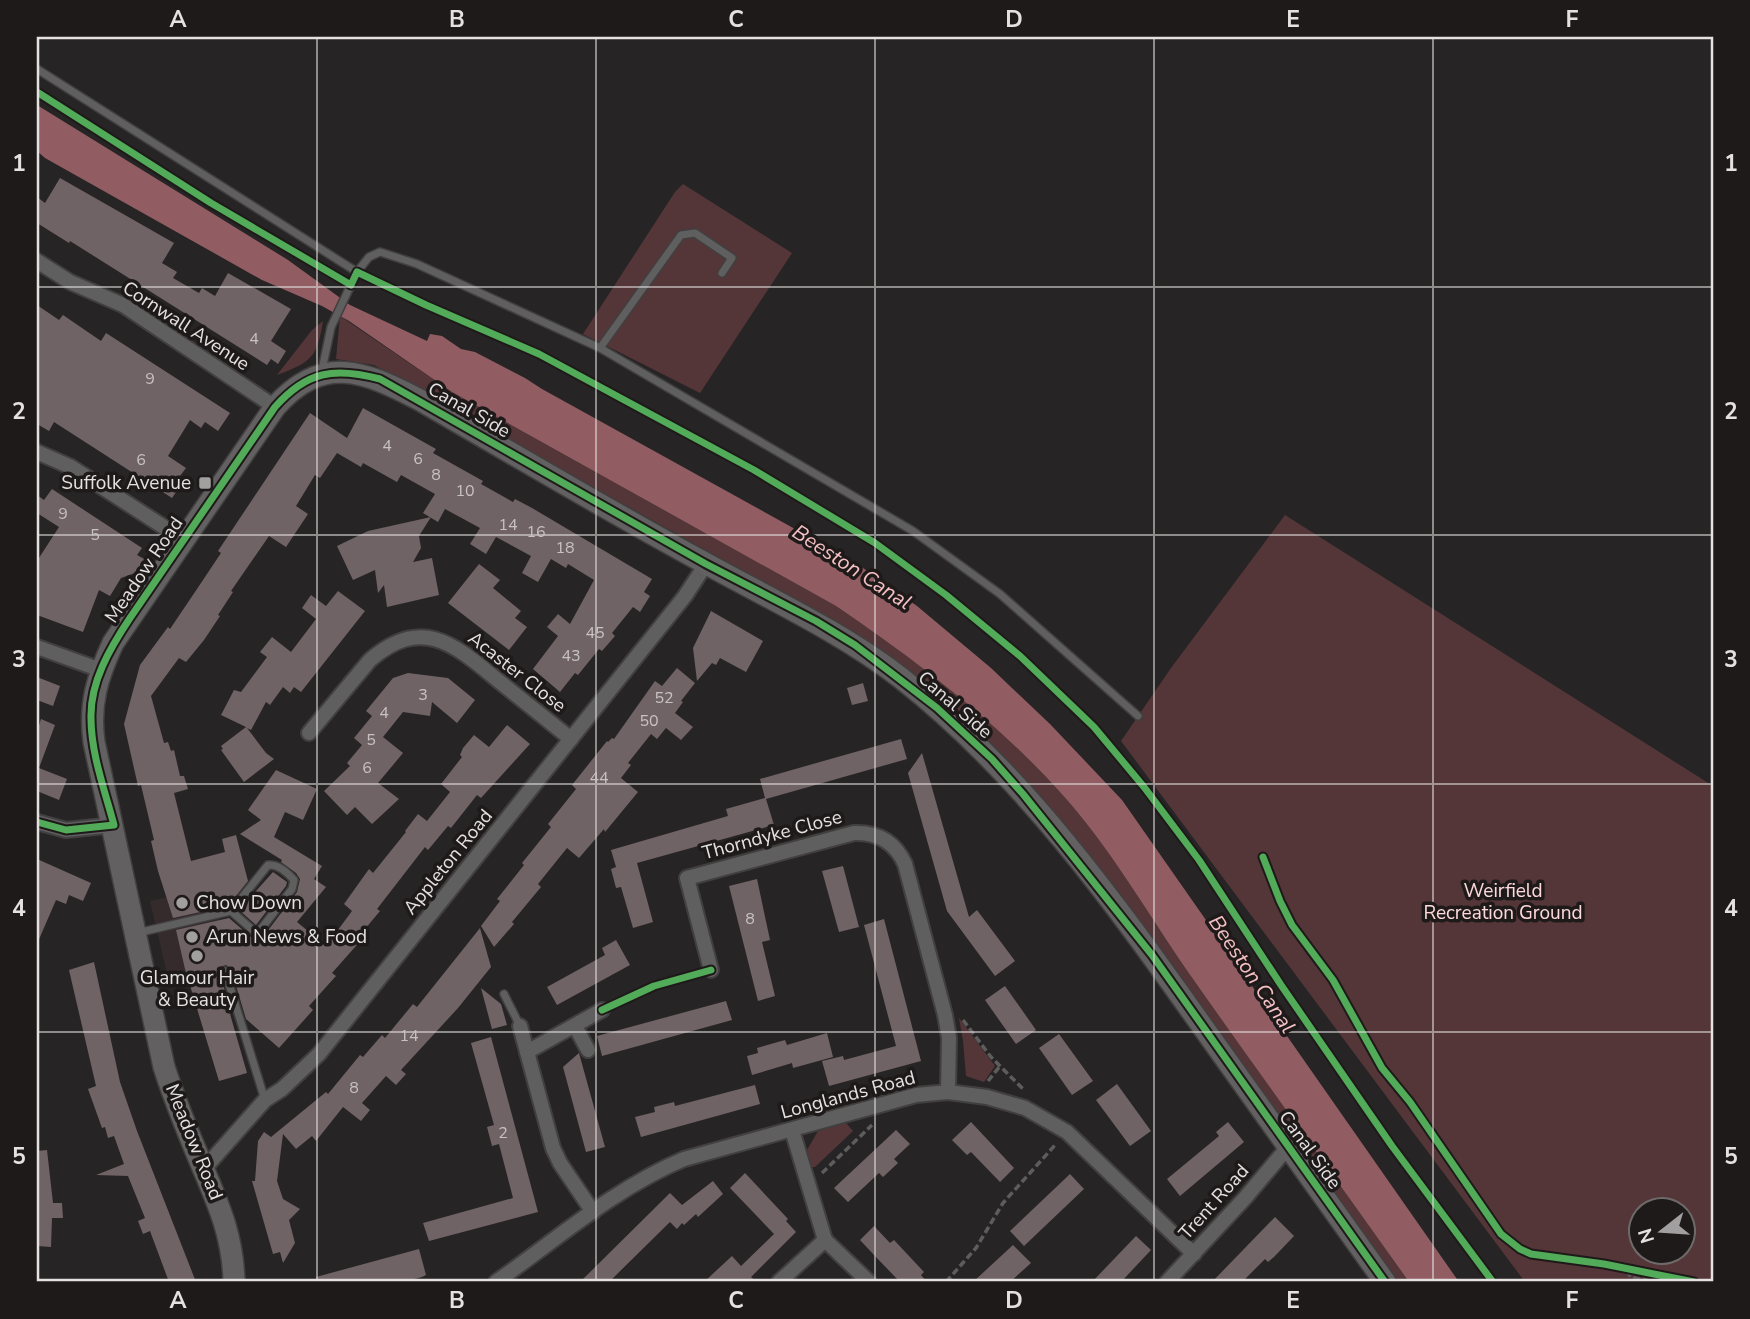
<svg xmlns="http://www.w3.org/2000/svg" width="1750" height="1319" viewBox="0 0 1750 1319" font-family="'Nunito Sans',sans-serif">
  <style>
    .built { fill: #352b2c }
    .green { fill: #543639; fill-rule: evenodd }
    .water { fill: #915d62 }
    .building { fill: #706365 }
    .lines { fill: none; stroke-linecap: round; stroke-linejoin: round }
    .lane-casing { stroke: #413f3f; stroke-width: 10 }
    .street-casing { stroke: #413f3f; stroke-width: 18 }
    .secondary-casing { stroke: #413f3f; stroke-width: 24 }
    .path { stroke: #5e5d5d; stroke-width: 3.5; stroke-dasharray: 7 3.5; stroke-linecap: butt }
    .lane { stroke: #5f5f5f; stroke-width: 7 }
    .street { stroke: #5f5f5f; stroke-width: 14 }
    .secondary { stroke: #626061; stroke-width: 21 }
    .cycleway-casing { stroke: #1f1a1a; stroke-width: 11 }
    .cycleway { stroke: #51ab58; stroke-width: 7 }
    .grid { fill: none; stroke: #e5e1e2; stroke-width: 2; stroke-opacity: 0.55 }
    .poi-dot { fill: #a29fa0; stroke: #1f1a1a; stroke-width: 2.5 }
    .labels { text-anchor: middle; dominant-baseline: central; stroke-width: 7; stroke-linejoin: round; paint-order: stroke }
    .number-label { font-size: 16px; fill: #c8c2c3 }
    .street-label { font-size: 19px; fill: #e5e1e2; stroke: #1f1a1a }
    .poi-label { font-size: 19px; fill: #e5e1e2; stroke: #1f1a1a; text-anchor: start }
    .park-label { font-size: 19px; fill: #fed9db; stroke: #1f1a1a }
    .water-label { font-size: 21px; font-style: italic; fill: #f6c1c4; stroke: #1f1a1a }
    .neatline { fill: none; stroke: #e5e1e2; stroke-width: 2.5 }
    .grid-label { font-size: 23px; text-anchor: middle; font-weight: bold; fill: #e5e1e2 }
  </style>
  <rect width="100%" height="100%" fill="#272425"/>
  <path class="built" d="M213,887L229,962L168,978L150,901Z"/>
  <g class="green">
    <path d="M683,184L792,253L700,393L583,334L675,192Z"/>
    <path d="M340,316L452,392L836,606C915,660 995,720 1059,791C1110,847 1146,911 1188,972C1261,1076 1336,1179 1409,1282H1399L1115,894L840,625L374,365L336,359Z"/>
    <path d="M323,321C317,358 311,362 277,375L312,330Z"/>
    <path d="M1285,515L1713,786V1282H1525L1121,741L1171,668ZM1642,1210H1684V1252H1642Z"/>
    <path d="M959,1018L995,1066L984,1082L966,1076L963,1041Z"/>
    <path d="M846,1123L853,1131L815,1167H812L807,1150L818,1131Z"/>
  </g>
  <path class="water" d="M37,105L288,260L350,305L427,341L430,334L442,336L461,349L475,352L525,378L542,389L853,561L917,606L991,668L1050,724L1122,800L1459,1282H1409C1336,1179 1261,1076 1188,972C1146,911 1110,847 1059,791C995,720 915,660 836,606L452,392L349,321L322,306L262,280L45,158L37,151Z"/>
  <g class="building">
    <path d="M60,178L174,243L162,263L177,272L173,278L199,293L202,288L215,296L228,273L291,309L271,341L286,351L278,364L271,359L267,365L70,241L69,243L37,223V197L45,203Z"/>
    <path d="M37,305L59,320L63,315L101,341L106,333L230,413L218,431L205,422L201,428L190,420L168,456L186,468L180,476L185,479L172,498L54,422L49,431L37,424Z"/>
    <path d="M363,408L436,449L433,453L483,481L481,484L513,502L515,499L532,508L652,579L644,592L650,596L640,612L633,607L612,633L615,636L602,651L599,649L578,675L575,673L560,692L533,669L558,636L547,627L558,614L570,624L594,580L568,564L566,568L551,559L538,582L522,573L531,556L496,537L486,554L470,544L480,528L445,509L438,522L423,513L435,494L401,475L397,482L363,463L361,467L337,453L320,478L315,475L296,506L308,514L286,547L269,536L231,591L233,592L218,615L220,616L204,640L186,662L179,658L151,696L164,743L168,742L171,751L174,750L180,776H184L188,789L174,793L191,861L225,852L222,839L236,835L248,881L228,906L173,918L158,871L151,841L154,840L141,785L138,786L124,724L140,665L168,627L170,629L197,589L221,553L218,551L310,413L347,438Z"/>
    <path d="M52,489L142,548L137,555L146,560L138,572L121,578L110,596L99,590L83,632L37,615V561L59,527L37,513V495L44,500Z"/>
    <path d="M431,517L419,536L421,548L413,562L432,558L439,595L387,607L384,585L378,593L375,570L353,580L337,546L368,531Z"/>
    <path d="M479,564L500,580L493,588L521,611L515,618L527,627L509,650L448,603Z"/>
    <path d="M338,591L365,611L301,692L294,687L290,693L283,687L270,705L266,702L251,730L247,728L266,753L274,759L244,782L221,750L223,749L221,746L246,727L221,715L234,690L241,692L267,657L260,652L272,637L291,652L316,619L302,608L311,595L326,606Z"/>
    <path d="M711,611L763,641L746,672L720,658L716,665L712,663L697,681L693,648Z"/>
    <path d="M677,668L695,683L681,701L683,702L675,713L693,727L681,740L666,728L657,739L651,734L628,763L631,765L621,778L638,792L605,832L604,829L579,858L567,848L538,884L541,887L512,922L514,924L494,947L481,926L500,901L497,899L524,865L522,863L551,827L548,824L576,789L572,785L607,741L608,742L612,738L614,739L655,681L662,686Z"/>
    <path d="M408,673L448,678L475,700L457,723L432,702L430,716L403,712L383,737L403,753L378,783L399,799L372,824L355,807L347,815L324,791L350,766L347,763L362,745L354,738L372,716L366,711L393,678Z"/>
    <path d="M37,677L60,686L53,706L37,700Z"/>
    <path d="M863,683L868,701L852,705L847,688Z"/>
    <path d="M41,719L55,725L39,768L67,779L59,800L37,791V732Z"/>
    <path d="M507,725L530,744L481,798L477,795L451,828L448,826L428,850L425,847L377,909L380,911L360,935L363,938L332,973L336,976L309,1006L313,1010L279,1048L246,1019L231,969L226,965L220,967L219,973L229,1003L226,1000L247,1073L219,1081L185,969L176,930L229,918L251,937L257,938L266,933L297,892L300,879L296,873L281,862L282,860L240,834L261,820L248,810L276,770L317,789L303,820L285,812L274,837L322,866L314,879L326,887L297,922L326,946L352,911L344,904L369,869L373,873L406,832L405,831L418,814L427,821L450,792L441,784L462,757L460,755L463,748L474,735L489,747Z"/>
    <path d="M901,739L907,759L766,799L774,825L637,863L653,922L633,928L621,887L616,888L611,869L616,867L611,850L728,816L726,809L765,798L760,779Z"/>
    <path d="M922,753L969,917L977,910L1015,961L995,976L947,911L908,773Z"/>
    <path d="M37,859L91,883L83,901L69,895L66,904L56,900L37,944Z"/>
    <path d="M843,866L859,927L839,932L822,871Z"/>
    <path d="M273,872L287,882L286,886L256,925L239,910Z"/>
    <path d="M757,879L770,940L762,942L775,996L758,1001L729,886Z"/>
    <path d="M884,919L921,1061L829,1086L822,1061L843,1056L844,1060L896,1046L864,925Z"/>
    <path d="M480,928L491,967L458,1008L401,1070L406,1074L396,1085L386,1076L362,1103L370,1110L361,1121L343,1107L316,1141L312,1136L296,1149L283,1134L277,1181L283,1199L300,1209L289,1220L295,1243L283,1263L280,1252L273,1254L252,1181H255L258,1141L264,1132L271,1137L326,1092L328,1094L360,1055L363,1057L382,1035L385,1038L413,1004L417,1007Z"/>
    <path d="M616,940L630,965L557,1005L547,987L605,955L602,948Z"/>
    <path d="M94,962L120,1082L137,1131L196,1282H169L150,1231L143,1234L138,1221L145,1218L128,1176L96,1175L124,1164L114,1136L108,1138L105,1127L102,1128L88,1089L96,1086L69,970Z"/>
    <path d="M1005,986L1036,1030L1016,1044L985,1000Z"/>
    <path d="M481,988L501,1004L507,1025L492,1029Z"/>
    <path d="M726,1001L732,1020L602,1056L597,1036Z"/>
    <path d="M827,1033L833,1057L793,1068L792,1063L752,1075L747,1056L758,1053L757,1048L785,1040L787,1045Z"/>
    <path d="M1059,1034L1093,1081L1072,1095L1039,1048Z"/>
    <path d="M491,1037L538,1212L429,1241L423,1223L513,1198L499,1144L492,1146L487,1127L494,1125L471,1043Z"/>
    <path d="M579,1053L605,1147L586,1152L563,1067Z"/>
    <path d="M1117,1084L1151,1131L1130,1146L1096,1100Z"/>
    <path d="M755,1085L760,1104L641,1137L635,1117L655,1112L654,1107L674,1102L675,1106Z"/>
    <path d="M971,1122L1014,1168L1000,1182L971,1152L967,1155L952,1140Z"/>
    <path d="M1228,1122L1244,1142L1180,1196L1167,1179L1219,1136L1216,1132Z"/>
    <path d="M896,1130L910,1144L894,1159L898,1163L883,1177L879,1173L848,1202L834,1188Z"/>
    <path d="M47,1150L53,1203H62L63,1218H52L51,1247L37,1246V1151Z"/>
    <path d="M745,1173L788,1219L786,1221L796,1232L751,1277L757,1282H704L732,1256L741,1266L774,1234L730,1188Z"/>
    <path d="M1070,1174L1084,1189L1024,1246L1010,1231Z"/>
    <path d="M713,1181L723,1194L698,1217L696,1214L684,1225L682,1223L677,1229L670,1222L609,1282H580L670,1193L682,1205Z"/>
    <path d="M1275,1217L1294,1236L1274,1257L1268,1262L1265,1259L1242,1282H1212Z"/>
    <path d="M874,1226L890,1243L894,1240L924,1272L921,1275L927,1282H900L874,1255L860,1240Z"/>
    <path d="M1136,1236L1151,1250L1121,1282H1092Z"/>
    <path d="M1013,1245L1031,1263L1010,1282H973Z"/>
    <path d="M419,1249L426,1275L422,1277L404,1282H316V1277Z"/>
  </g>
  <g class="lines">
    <g class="lane-casing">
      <g id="lane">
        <path d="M37,69L357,272"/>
        <path d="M600,348L681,235L695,233L732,258L722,273"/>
        <path d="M322,370L331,327L357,272L369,257L380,252L417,264L600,348L913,531L1000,594L1138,716"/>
        <path d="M137,933L231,911L255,932L261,929L292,889L294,880C288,873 278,864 268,865L231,911"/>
        <path d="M225,971L265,1100"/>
        <path d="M504,994L520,1026"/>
      </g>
    </g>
    <g class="street-casing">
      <g id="street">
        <path d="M37,261L70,282L123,305L275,407"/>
        <path d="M37,452L71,467L184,540"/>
        <path d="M37,647L101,670"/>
        <path d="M309,733L370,660C423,614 456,646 500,682C524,701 547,720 571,739"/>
        <path d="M37,822L66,830L114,825"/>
        <path d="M711,970L687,878L854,833C878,832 895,842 905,864L945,1015L949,1038L948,1092"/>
        <path d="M520,1026L553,1148L560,1163L593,1212"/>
        <path d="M575,1026L588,1050"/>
        <path d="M527,1052L602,1010"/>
        <path d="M203,1170L265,1100L282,1089L319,1054L685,596L706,564"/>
        <path d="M825,1240L869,1282"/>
        <path d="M496,1282C557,1239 615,1188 684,1159L916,1095L948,1092L987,1097L1025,1108L1067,1132L1194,1254"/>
        <path d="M779,1282L825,1240L792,1130"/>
        <path d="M1167,1282L1245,1198L1288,1147"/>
      </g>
    </g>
    <g class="secondary-casing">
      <path id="secondary" d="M234,1282C233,1238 220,1208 203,1168C189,1135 175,1101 164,1067L94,742C89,704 97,678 113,643L275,407C323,353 364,371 420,400C515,455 609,511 705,563C772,600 840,631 901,678C1026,776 1119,909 1210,1037C1268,1119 1327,1200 1385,1282"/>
    </g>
    <g class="path">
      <path d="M963,1020L991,1057L1024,1090"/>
      <path d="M988,1081L1000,1066"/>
      <path d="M822,1173L872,1125"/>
      <path d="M1628,1270L1630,1277L1644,1280L1649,1273"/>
      <path d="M946,1282L976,1248L1003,1203L1056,1144"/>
      <path d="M1660,1282V1275"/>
      <path d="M1677,1282L1680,1279"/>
    </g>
    <use href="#lane" class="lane"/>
    <use href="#street" class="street"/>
    <use href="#secondary" class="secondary"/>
    <g class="cycleway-casing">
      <g id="cycleway">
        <path d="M37,92L211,203L351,285L357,272L426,305L539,354L754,470L875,543L946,595L1020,656L1094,727L1144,787L1199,860L1281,985L1392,1146L1493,1282"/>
        <path d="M37,822L66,830L114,825C105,791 91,754 91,718C90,682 110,648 130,618L275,407C307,371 334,367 380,379L706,564L816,621L855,645L937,708L992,759L1023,794L1152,955L1385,1282"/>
        <path d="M1263,857L1280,901L1292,925L1333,980L1382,1068L1410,1102L1501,1234L1520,1249L1531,1254L1604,1264L1694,1282"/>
        <path d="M602,1010L654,986L711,970"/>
      </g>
    </g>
    <use href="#cycleway" class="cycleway"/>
  </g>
  <path class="grid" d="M317,37V1282M596,37V1282M875,37V1282M1154,37V1282M1433,37V1282M37,287H1713M37,535H1713M37,784H1713M37,1032H1713"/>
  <g class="poi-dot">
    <rect x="198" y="476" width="14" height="14" rx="3.5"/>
    <circle cx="182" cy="903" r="7"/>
    <circle cx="192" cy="937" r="7"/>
    <circle cx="197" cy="956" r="7"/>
  </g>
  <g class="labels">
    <g class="number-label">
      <text x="254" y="339">4</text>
      <text x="150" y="379">9</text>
      <text x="387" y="446">4</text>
      <text x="418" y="459">6</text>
      <text x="141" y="460">6</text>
      <text x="436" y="475">8</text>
      <text x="465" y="491">10</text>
      <text x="63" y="514">9</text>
      <text x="508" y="525">14</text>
      <text x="536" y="532">16</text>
      <text x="95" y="535">5</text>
      <text x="565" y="548">18</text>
      <text x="595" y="633">45</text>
      <text x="571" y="656">43</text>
      <text x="423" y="695">3</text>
      <text x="664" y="698">52</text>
      <text x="384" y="713">4</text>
      <text x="649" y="721">50</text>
      <text x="371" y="740">5</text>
      <text x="367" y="768">6</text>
      <text x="599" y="778">44</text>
      <text x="750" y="919">8</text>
      <text x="409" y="1036">14</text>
      <text x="354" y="1088">8</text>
      <text x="503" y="1133">2</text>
    </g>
    <g class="street-label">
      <text transform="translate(186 326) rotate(33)">Cornwall Avenue</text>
      <text transform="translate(469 410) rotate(30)">Canal Side</text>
      <text transform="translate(144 570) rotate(-56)">Meadow Road</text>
      <text transform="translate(517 672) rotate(38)">Acaster Close</text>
      <text transform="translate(955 705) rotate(41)">Canal Side</text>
      <text transform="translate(772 835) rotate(-15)">Thorndyke Close</text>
      <text transform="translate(448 862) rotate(-51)">Appleton Road</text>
      <text transform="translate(848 1095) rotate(-15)">Longlands Road</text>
      <text transform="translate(194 1142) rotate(68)">Meadow Road</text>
      <text transform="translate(1310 1150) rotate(54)">Canal Side</text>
      <text transform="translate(1214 1202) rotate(-48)">Trent Road</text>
    </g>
    <g class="poi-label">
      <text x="191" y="483" text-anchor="end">Suffolk Avenue</text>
      <text x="196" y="903">Chow Down</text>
      <text x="206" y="937">Arun News &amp; Food</text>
      <text x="197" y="978" text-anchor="middle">Glamour Hair<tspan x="197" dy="22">&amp; Beauty</tspan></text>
    </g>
    <g class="park-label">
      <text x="1503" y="891">Weirfield<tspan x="1503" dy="22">Recreation Ground</tspan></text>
    </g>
    <g class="water-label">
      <text transform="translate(852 567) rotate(33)">Beeston Canal</text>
      <text transform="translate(1252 974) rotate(56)">Beeston Canal</text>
    </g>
  </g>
  <rect width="1750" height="1319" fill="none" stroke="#1f1a1a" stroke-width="77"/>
  <g transform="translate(1662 1231) rotate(253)"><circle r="33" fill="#1f1a1a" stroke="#6e6a6a" stroke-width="2"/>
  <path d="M0-5L12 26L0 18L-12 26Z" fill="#a29fa0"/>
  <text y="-10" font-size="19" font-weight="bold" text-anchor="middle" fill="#e5e1e2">N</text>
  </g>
  <rect x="38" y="38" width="1674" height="1242" class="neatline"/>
  <g class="grid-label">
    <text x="178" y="27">A</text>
    <text x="457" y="27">B</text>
    <text x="736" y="27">C</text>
    <text x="1014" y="27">D</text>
    <text x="1293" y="27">E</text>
    <text x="1572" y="27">F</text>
    <text x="19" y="171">1</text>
    <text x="1731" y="171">1</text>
    <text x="19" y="419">2</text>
    <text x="1731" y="419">2</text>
    <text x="19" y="667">3</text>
    <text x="1731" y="667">3</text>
    <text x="19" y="916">4</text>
    <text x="1731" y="916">4</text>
    <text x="19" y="1164">5</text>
    <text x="1731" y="1164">5</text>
    <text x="178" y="1308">A</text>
    <text x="457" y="1308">B</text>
    <text x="736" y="1308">C</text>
    <text x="1014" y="1308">D</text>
    <text x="1293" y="1308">E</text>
    <text x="1572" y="1308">F</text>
  </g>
</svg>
